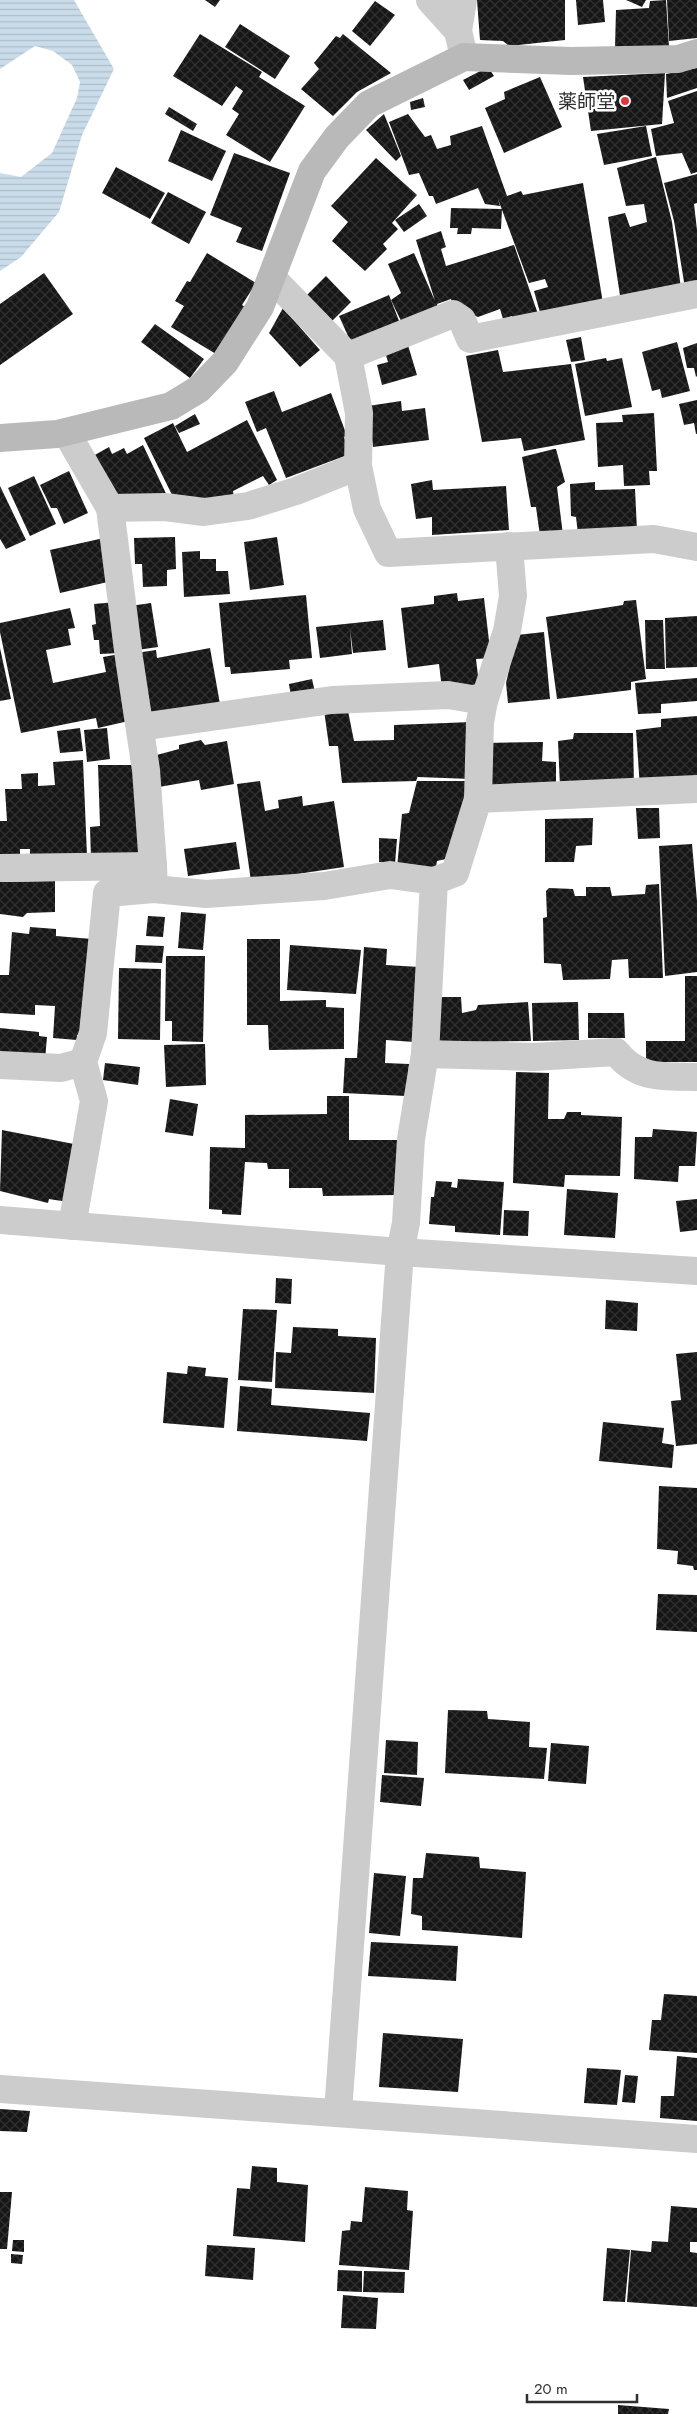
<svg xmlns="http://www.w3.org/2000/svg" width="697" height="2414" viewBox="0 0 697 2414" font-family="Jost,'Noto Sans JP',sans-serif">
  <style>
    .water { fill: url(#water-rules) }
    .building { fill: url(#building-cross-hatch) }
    .lines { fill: none; stroke-linecap: round; stroke-linejoin: round }
    .minor { stroke: #ccc; stroke-width: 28 }
    .secondary { stroke: #b9b9b9; stroke-width: 28 }
    .poi-dot { fill: #dc3a3e; stroke: #fff; stroke-width: 2 }
    .labels { text-anchor: middle; dominant-baseline: central; stroke-width: 5; stroke-linejoin: round; paint-order: stroke }
    .poi-label { font-size: 19px; fill: #2f2f2f; stroke: #fff; text-anchor: end }
  </style>
  <defs>
    <pattern id="water-rules" width="6" height="5" patternUnits="userSpaceOnUse" patternTransform="scale(1.25)"><rect width="6" height="5" fill="#cadcea"/><path d="M0 2.5h6" fill="none" stroke="#aebdc9"/></pattern>
    <pattern id="building-cross-hatch" width="8" height="8" patternUnits="userSpaceOnUse" patternTransform="scale(1.25)"><rect width="8" height="8" fill="#161616"/><path d="M0 0l8 8M0 8l8-8" fill="none" stroke="#303030"/></pattern>
  </defs>
  <rect width="100%" height="100%" fill="#fff"/>
  <path class="water" d="M0,0H74L114,69L82,135L59,212L21,257L0,271V173L21,177L52,153L77,98L80,82L72,65L53,51L35,46L0,69Z"/>
  <g class="building">
    <path d="M205,0H220L215,7Z"/>
    <path d="M477,0H565V40L509,46L503,41L480,40Z"/>
    <path d="M576,0H603L605,22L578,25Z"/>
    <path d="M626,0H646L642,7Z"/>
    <path d="M666,0L669,47L615,48L616,10L649,8L650,1Z"/>
    <path d="M667,0H697V38L669,41Z"/>
    <path d="M375,1L395,15L370,46L352,31Z"/>
    <path d="M240,24L290,56L275,79L225,47Z"/>
    <path d="M200,34L262,72L259,77L305,106L270,162L226,135L239,114L232,109L243,91L236,86L222,106L173,76Z"/>
    <path d="M343,34L391,73L357,92L333,116L301,89L319,69L314,63L336,36L340,38Z"/>
    <path d="M488,67L494,76L469,90L463,80Z"/>
    <path d="M697,68V88L667,98L666,74Z"/>
    <path d="M665,73L662,124L591,131L583,77Z"/>
    <path d="M540,77L562,127L504,153L485,108L505,99L504,92Z"/>
    <path d="M697,91V172L691,174L682,153L656,156L651,129L674,123L668,101Z"/>
    <path d="M423,98L425,107L411,110L410,102Z"/>
    <path d="M169,107L197,124L193,131L165,114Z"/>
    <path d="M384,114L401,156L396,161L366,130Z"/>
    <path d="M408,114L425,137L431,135L437,149L451,145L450,136L482,126L507,196L521,191L523,195L583,183L603,303L541,316L534,291L548,287L545,279L529,283L498,199L500,206L485,204L478,188L436,204L433,196H429L419,173L409,175L389,122Z"/>
    <path d="M646,126L652,156L604,165L597,134Z"/>
    <path d="M181,130L226,151L212,181L168,161Z"/>
    <path d="M234,153L290,173L262,251L236,242L242,228L210,215Z"/>
    <path d="M656,157L672,222L681,288L621,302L608,217L625,213L630,227L647,222L644,204L626,206L617,168Z"/>
    <path d="M376,158L417,195L392,223L398,229L383,244L387,249L365,271L332,241L348,222L331,206Z"/>
    <path d="M116,167L165,193L150,219L102,193Z"/>
    <path d="M697,174V203L694,204L697,230V285L685,288L674,221L664,183Z"/>
    <path d="M168,192L206,212L189,244L151,223Z"/>
    <path d="M419,204L427,216L404,232L395,220Z"/>
    <path d="M451,208L502,209L501,229L472,228L471,234H457L458,228H450Z"/>
    <path d="M441,231L446,247L441,249L446,266L514,245L538,314L514,323L512,316L503,319L500,309L478,317L454,308L451,299L437,304L439,309L403,325L391,300L401,293L388,264L414,253L435,301L416,240Z"/>
    <path d="M207,253L256,283L242,305L245,307L216,354L171,327L184,306L175,301L187,281L190,282Z"/>
    <path d="M44,273L73,314L0,365V304Z"/>
    <path d="M326,276L351,302L331,322L307,295Z"/>
    <path d="M389,295L401,326L353,347L339,316Z"/>
    <path d="M283,308L320,350L300,367L269,333Z"/>
    <path d="M155,324L204,359L190,378L141,342Z"/>
    <path d="M581,337L585,360L571,362L566,340Z"/>
    <path d="M407,342L417,375L382,385L377,365L388,362L384,349Z"/>
    <path d="M677,342L690,391L662,398L660,389L652,391L642,352Z"/>
    <path d="M697,343V376L696,377L694,368H687L683,348Z"/>
    <path d="M498,350L503,372L571,364L585,440L524,451L521,438L482,442L466,356Z"/>
    <path d="M606,358L607,361L622,358L632,407L585,416L575,364Z"/>
    <path d="M274,391L282,412L331,393L347,436L344,437L350,454L286,478L266,428L257,432L245,402Z"/>
    <path d="M697,400V434H696L694,423L684,425L679,404Z"/>
    <path d="M401,401L402,411L425,408L429,440L373,447L368,406Z"/>
    <path d="M654,413L657,471H649L650,485L624,486L623,465L598,467L596,423L623,422L622,415Z"/>
    <path d="M195,414L200,424L179,433L175,426Z"/>
    <path d="M247,420L277,480L269,485L263,476L233,491L234,497L175,501L144,438L173,423L187,452Z"/>
    <path d="M143,445L170,502H117L93,456L109,447L112,454L124,448L127,454Z"/>
    <path d="M554,449H556L565,482L557,487L563,535L540,536L536,507H531L522,457Z"/>
    <path d="M69,471L88,513L64,524L57,508H51L40,485Z"/>
    <path d="M34,476L56,524L30,536L8,488Z"/>
    <path d="M432,480L433,490L506,486L509,530L432,535V517L416,519L411,484Z"/>
    <path d="M595,482V490L635,489L637,530L578,534L576,517L571,516L570,484Z"/>
    <path d="M0,486L26,540L6,549L0,539Z"/>
    <path d="M175,537L176,569L167,570V586L143,587L142,564H135L134,538Z"/>
    <path d="M277,537L284,585L250,590L244,542Z"/>
    <path d="M104,538L112,581L60,593L50,550Z"/>
    <path d="M200,551V559H216V571H228L230,594L184,597L182,552Z"/>
    <path d="M457,593L458,601L484,598L491,658L476,659L479,684L442,689L439,664L408,668L401,608L434,604V596Z"/>
    <path d="M306,595L312,658L289,660L290,669L231,674L230,667H225L219,603Z"/>
    <path d="M636,600L646,679L631,682V690L557,699L546,617L623,605L624,601Z"/>
    <path d="M116,602L120,653L100,654L99,640H94L92,625L96,624L94,604Z"/>
    <path d="M151,603L158,647L137,650L130,606Z"/>
    <path d="M70,608L75,628L68,629L71,645L46,650L53,683L106,672L103,657L120,654L133,720L98,728L96,718L21,733L0,632V623Z"/>
    <path d="M697,616V667L666,668L665,618Z"/>
    <path d="M383,620L386,650L353,653L350,629L352,654L320,658L316,627Z"/>
    <path d="M645,620H663L665,669H646Z"/>
    <path d="M544,632L550,699L508,703L506,683L517,635Z"/>
    <path d="M0,648L11,699L0,701Z"/>
    <path d="M210,648L220,704L147,717L136,653L156,650L157,658Z"/>
    <path d="M697,678V701L661,704V713L638,714L635,683Z"/>
    <path d="M312,679L315,692L291,697L289,684Z"/>
    <path d="M347,706L354,741L394,740V725L472,722L471,779L418,777V776L416,781L342,783L338,746H329L324,710Z"/>
    <path d="M697,716V783L640,788L636,730L661,727V719Z"/>
    <path d="M80,728L83,751L60,753L57,731Z"/>
    <path d="M107,728L110,759L87,762L84,730Z"/>
    <path d="M574,733H633L634,786L560,787L558,741L573,739Z"/>
    <path d="M201,740L205,745L227,741L234,784L201,790L199,780L159,787L153,756L179,749V745Z"/>
    <path d="M543,742L542,761L556,762V787L484,788L485,743Z"/>
    <path d="M83,760L87,855L30,858V849H20V854L0,855V821H7L5,789H22L21,774L38,773V786L55,785L53,762Z"/>
    <path d="M98,765H136L142,849L136,857L91,858L90,827L100,826Z"/>
    <path d="M260,781L265,811L279,808L278,800L302,796L303,806L334,801L344,867L251,881L237,784Z"/>
    <path d="M417,781H470L446,859L437,861L435,873L397,868L402,814L409,813Z"/>
    <path d="M636,808H659L660,838L638,839Z"/>
    <path d="M593,818L592,845L576,846L574,862H545V819Z"/>
    <path d="M379,838L397,839L395,864L379,862Z"/>
    <path d="M236,842L240,869L188,876L184,849Z"/>
    <path d="M692,844L697,901V972L665,976L659,846Z"/>
    <path d="M55,881V912L27,913L23,917L0,914V882Z"/>
    <path d="M659,884L663,978H629L628,959L612,960L610,979L563,980L561,964L544,963L543,918L547,917L546,891L549,888L573,889L575,896H586V887H610L612,896L645,894L646,885Z"/>
    <path d="M181,912L206,914L203,950L178,948Z"/>
    <path d="M148,916L165,917L163,937L146,936Z"/>
    <path d="M30,927L56,929V936L92,939L85,1035H77V1040L53,1038L55,1006L35,1005V1015L0,1013V975H9L12,932L29,934Z"/>
    <path d="M247,939H280V1001L326,1000V1007L344,1008V1049L269,1050L268,1025H247Z"/>
    <path d="M136,945L164,946L162,963L135,962Z"/>
    <path d="M290,945L361,950L356,994L287,990Z"/>
    <path d="M364,947L387,949L386,965L419,967L414,1042L386,1040L385,1063L409,1064L406,1096L343,1093L345,1058H357Z"/>
    <path d="M166,956H205L203,1042L172,1041V1021H165Z"/>
    <path d="M119,968L161,969L160,1040L118,1039Z"/>
    <path d="M685,976H697V1062H646V1041H685Z"/>
    <path d="M441,997H461L462,1013L476,1010L478,1005L528,1002L531,1041L437,1042Z"/>
    <path d="M578,1002L579,1040L533,1041L532,1003Z"/>
    <path d="M588,1013H624L625,1038H588Z"/>
    <path d="M0,1028L39,1032V1036L47,1037L45,1060L0,1055Z"/>
    <path d="M205,1044L206,1085L166,1087L164,1045Z"/>
    <path d="M105,1063L140,1067L138,1085L103,1080Z"/>
    <path d="M516,1072L549,1073L548,1119H564L567,1112H581V1115L622,1117L620,1176L565,1175L564,1187L513,1183Z"/>
    <path d="M327,1096H349V1140H397L398,1195L323,1196L322,1188H289V1169H268L267,1163L245,1162L241,1215L222,1214V1210L209,1209L210,1147L245,1148V1115L327,1114Z"/>
    <path d="M170,1099L198,1104L193,1136L165,1132Z"/>
    <path d="M653,1129L697,1132L695,1166H679L678,1182L634,1179L635,1137H652Z"/>
    <path d="M2,1130L79,1145L68,1202L49,1199L48,1203L0,1191Z"/>
    <path d="M458,1179L504,1182L500,1235L455,1232V1226L429,1224L431,1197H434L436,1181L452,1182L451,1187L457,1188Z"/>
    <path d="M567,1189L618,1193L615,1238L564,1235Z"/>
    <path d="M697,1199V1230L680,1232L676,1201Z"/>
    <path d="M504,1210L529,1211L528,1236L503,1235Z"/>
    <path d="M276,1278L292,1279L291,1304L275,1303Z"/>
    <path d="M606,1300L638,1303L637,1331L605,1329Z"/>
    <path d="M243,1309L277,1310L272,1382L238,1380Z"/>
    <path d="M293,1327L338,1329V1336L376,1338L374,1393L275,1388L276,1352L291,1353Z"/>
    <path d="M697,1352V1444L676,1446L671,1401L681,1400L676,1354Z"/>
    <path d="M188,1366L206,1368L205,1376L228,1378L224,1428L163,1423L167,1372L187,1374Z"/>
    <path d="M240,1386L272,1389L271,1405L370,1413L367,1441L237,1431Z"/>
    <path d="M603,1422L664,1428L662,1443L674,1445L672,1468L599,1461Z"/>
    <path d="M659,1486L697,1488V1570H694L693,1566L677,1564L678,1551L657,1549Z"/>
    <path d="M658,1594L697,1595V1632L656,1630Z"/>
    <path d="M448,1710L487,1711L488,1719L530,1722L529,1747L547,1748L544,1779L445,1773Z"/>
    <path d="M386,1740L418,1742L417,1775L384,1773Z"/>
    <path d="M551,1743L589,1746L586,1784L548,1781Z"/>
    <path d="M382,1775L424,1778L421,1806L380,1802Z"/>
    <path d="M426,1853L479,1857L480,1868L526,1872L522,1938L422,1930V1916L411,1914L413,1878H423Z"/>
    <path d="M374,1873L406,1876L400,1936L369,1933Z"/>
    <path d="M371,1942L458,1946L456,1981L368,1976Z"/>
    <path d="M664,1994L697,1996V2053L649,2050L652,2020H661Z"/>
    <path d="M383,2033L463,2039L458,2092L379,2087Z"/>
    <path d="M677,2056L697,2058V2121L660,2118L661,2096H674Z"/>
    <path d="M587,2068L621,2070L617,2105L584,2103Z"/>
    <path d="M625,2075L638,2076L635,2103L622,2102Z"/>
    <path d="M0,2109L30,2111L27,2132L0,2131Z"/>
    <path d="M252,2166L277,2168V2182L308,2185L305,2242L233,2236L237,2188L250,2189Z"/>
    <path d="M365,2187L408,2191L407,2210L413,2211L409,2270L339,2265L342,2231L350,2230L351,2221L362,2222Z"/>
    <path d="M0,2192H12L7,2249H0Z"/>
    <path d="M671,2206L697,2208V2242H690V2252L697,2253V2307L627,2302L631,2250L651,2252L652,2241L668,2242Z"/>
    <path d="M13,2240H24V2252L12,2251Z"/>
    <path d="M207,2245L255,2248L253,2280L205,2276Z"/>
    <path d="M607,2248L630,2250L625,2302L603,2301Z"/>
    <path d="M11,2254L23,2255L22,2264L11,2263Z"/>
    <path d="M338,2270L362,2271V2292L337,2291Z"/>
    <path d="M364,2271L405,2272L404,2293L363,2292Z"/>
    <path d="M343,2295L378,2298L376,2329L341,2328Z"/>
    <path d="M618,2405L669,2409L668,2414H618Z"/>
  </g>
  <g class="lines">
    <g class="minor">
      <path d="M430,0L458,31"/>
      <path d="M463,0L458,31L464,57"/>
      <path d="M272,278L348,356"/>
      <path d="M697,294L470,339L462,320L453,314L348,356L359,413L358,466L367,509L388,553L654,539L697,547"/>
      <path d="M66,432L110,508L129,658L146,770L153,866"/>
      <path d="M110,508L165,507L204,512L248,506L296,491L358,466"/>
      <path d="M140,727L332,700L448,695L484,701"/>
      <path d="M478,799L480,722L484,701L507,631L513,596L509,546"/>
      <path d="M0,868L153,866L154,889L206,894L324,886L390,875L434,881L455,873L478,799L697,789"/>
      <path d="M425,1054L534,1057L616,1052C638,1080 664,1076 697,1077"/>
      <path d="M0,1065L61,1068L83,1062"/>
      <path d="M0,1220L400,1252L697,1271"/>
      <path d="M72,1226L94,1101L83,1062L93,1033L107,893L154,889"/>
      <path d="M0,2089L697,2139"/>
      <path d="M338,2112L400,1252L406,1223L411,1139L425,1054L434,881"/>
    </g>
    <path class="secondary" d="M0,438L57,434L171,406L199,389L225,362L260,307L312,171L337,137L369,104L464,57L571,61L678,59L697,53"/>
  </g>
  <circle class="poi-dot" cx="625" cy="101" r="5"/>
  <g class="labels">
    <g class="poi-label">
      <text x="615" y="101">薬師堂</text>
    </g>
  </g>
  <path d="M527 2394v8h110v-8" fill="none" stroke="#2f2f2f" stroke-width="2.5"/>
  <text x="534" y="2394" font-size="15" fill="#2f2f2f" stroke="#ffffff" stroke-width="4" paint-order="stroke">20 m</text>
</svg>
